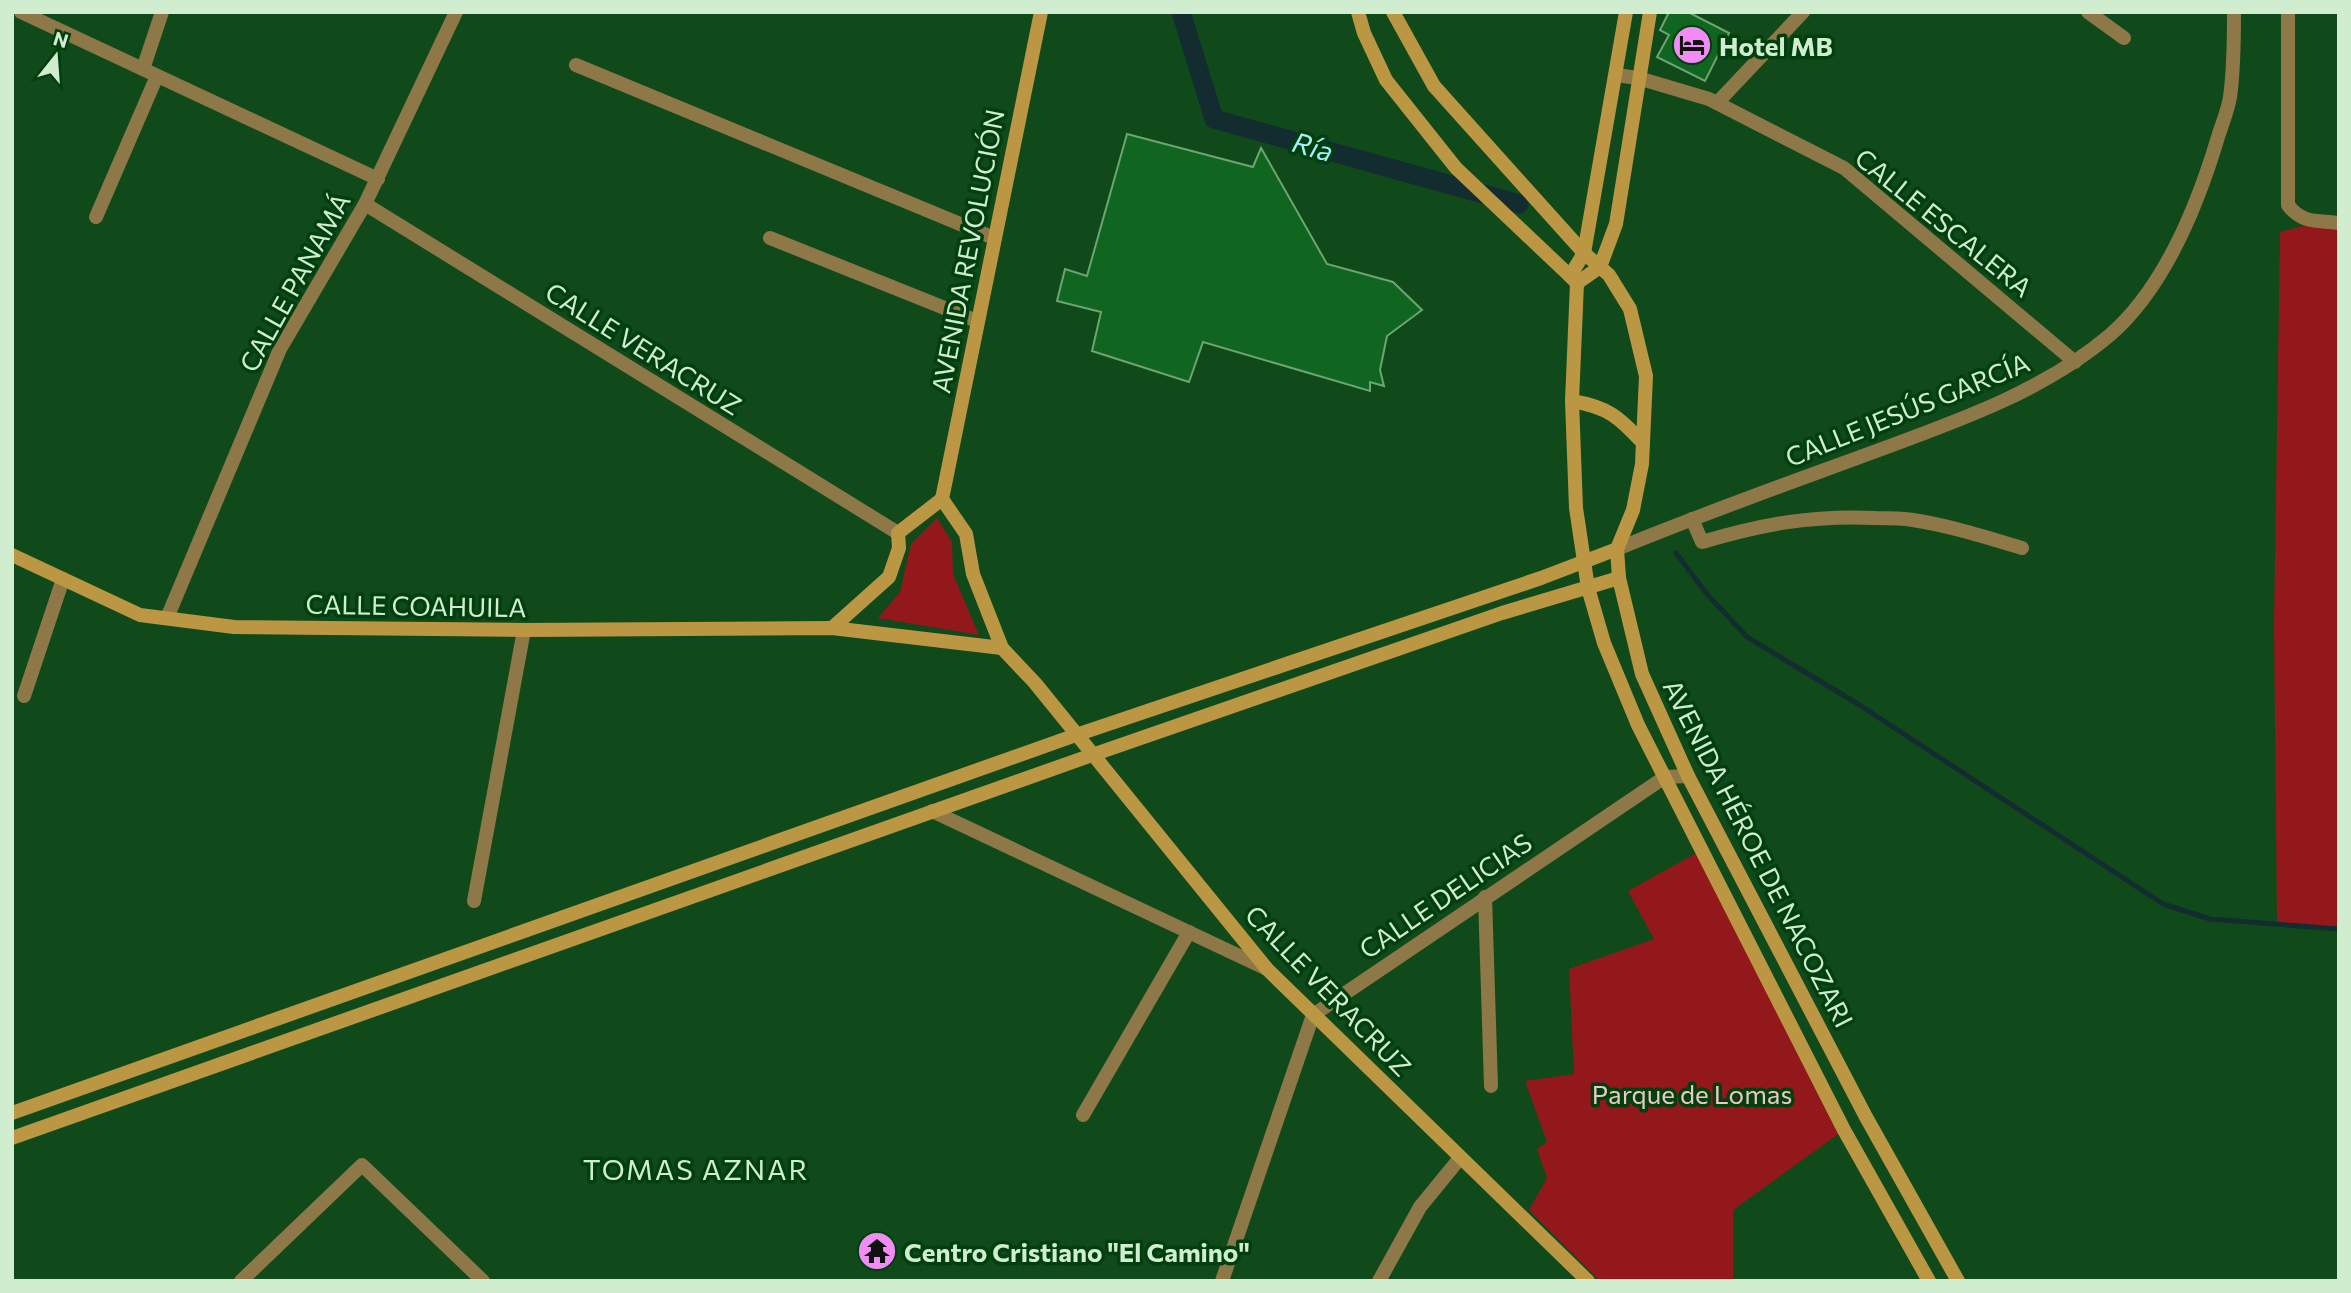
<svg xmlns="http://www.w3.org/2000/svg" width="2351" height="1293" viewBox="0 0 2351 1293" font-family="Commissioner,sans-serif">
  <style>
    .green { fill: #92181c }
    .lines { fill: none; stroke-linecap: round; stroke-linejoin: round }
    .stream { stroke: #122c2f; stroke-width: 5 }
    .canal { stroke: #122c2f; stroke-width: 19 }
    .building { fill: #106621; stroke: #6ca56f; stroke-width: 2 }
    .street { stroke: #8e7847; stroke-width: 14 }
    .secondary { stroke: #bb9744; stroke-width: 14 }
    .labels { text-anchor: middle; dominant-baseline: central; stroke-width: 7; stroke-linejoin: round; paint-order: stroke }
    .poi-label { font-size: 26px; font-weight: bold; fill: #d0edd0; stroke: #01400e; text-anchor: start }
    .street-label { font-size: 26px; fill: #d0edd0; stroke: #01400e }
    .park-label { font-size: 26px; fill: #eac8c4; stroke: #01400e }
    .water-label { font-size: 28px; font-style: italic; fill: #a3f0f9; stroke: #01400e }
    .neighbourhood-label { font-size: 28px; letter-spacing: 2px; fill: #d0edd0; stroke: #01400e }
  </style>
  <rect width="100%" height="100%" fill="#104a1a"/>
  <g class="green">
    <path d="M2323,221L2339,223V929L2277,924L2274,624L2280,232Z"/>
    <path d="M937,518L952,542L953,574L979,635L878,618L900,592L911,544Z"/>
    <path d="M1702,850L1844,1130L1733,1210V1281H1600L1529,1210L1547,1178L1537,1149L1547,1142L1525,1081L1574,1074L1569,969L1654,939L1628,891Z"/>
  </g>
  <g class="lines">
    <path class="stream" d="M1676,553L1706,593L1747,637L1858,704L2163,904L2210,919L2339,929"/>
    <path class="canal" d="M1181,12L1214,119L1519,204"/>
  </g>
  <g class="building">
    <path d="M1669,12H1688L1729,33L1705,81L1657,57L1669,35L1660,30Z"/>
    <path d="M1127,134L1253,167L1261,148L1327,264L1393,282L1422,310L1387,336L1380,370L1384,386L1370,382V391L1203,342L1189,382L1092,351L1101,312L1057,301L1065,269L1087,276Z"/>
  </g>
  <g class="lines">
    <g class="street">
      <path d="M21,12L378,179"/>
      <path d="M2088,12L2124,38"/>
      <path d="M2288,12V205C2302,224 2317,220 2339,223"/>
      <path d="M576,65L994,238"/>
      <path d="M143,69L162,12"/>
      <path d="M1616,75L1638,78L1709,99L1844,168L2075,362"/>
      <path d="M1717,103L1803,12"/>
      <path d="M365,204L898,533"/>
      <path d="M96,217L157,76"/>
      <path d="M770,238L977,321"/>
      <path d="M1692,519L1702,542C1763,524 1812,515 1876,518C1888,518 1901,518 1913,520C1951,526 1986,537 2022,548"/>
      <path d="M1617,549C1697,516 1778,487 1860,457C1946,425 2039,395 2110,335C2164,288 2198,204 2218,137C2222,124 2228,110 2230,97C2234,69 2234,40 2234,12"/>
      <path d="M167,618L280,349L365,204L456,12"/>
      <path d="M24,696L63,579"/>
      <path d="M932,811L1267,969"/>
      <path d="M1485,897L1491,1086"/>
      <path d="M474,901L524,630"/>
      <path d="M1083,1115L1189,932"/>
      <path d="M241,1281L362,1165L483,1281"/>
      <path d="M1222,1281L1313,1015L1665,777L1688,776"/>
      <path d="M1379,1281L1420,1207L1460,1158"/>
    </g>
    <g class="secondary">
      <path d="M1041,12L942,499L966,534L973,574L1002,648L1035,683L1267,969L1588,1281"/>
      <path d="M1358,12L1364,33L1386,80L1456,168L1570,276"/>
      <path d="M1393,12L1434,86L1584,253L1600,267L1577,283"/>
      <path d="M1626,12L1584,253L1570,276L1577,283L1572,401L1576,508L1588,588L1604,643L1638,725L1844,1130L1929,1281"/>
      <path d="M1650,12L1616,224L1600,267L1609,275L1630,309L1646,376L1642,464L1633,510L1617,549L1619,578L1642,674L1688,776L1866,1117L1958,1281"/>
      <path d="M1572,401C1608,407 1619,417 1643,443"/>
      <path d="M12,555L140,615L234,627L524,630L832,628L1002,648"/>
      <path d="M832,628L889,577L899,548L898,533L942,499"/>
      <path d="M12,1113L1076,735L1541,578L1617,549"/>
      <path d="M12,1138L1092,755L1502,613L1619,578"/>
    </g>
  </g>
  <defs>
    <g id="hotel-disc" transform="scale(2.0125)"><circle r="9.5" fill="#f18bf5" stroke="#01400e"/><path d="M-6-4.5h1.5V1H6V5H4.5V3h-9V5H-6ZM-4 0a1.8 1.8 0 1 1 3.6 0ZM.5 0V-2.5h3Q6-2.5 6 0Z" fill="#111"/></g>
    <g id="temple-disc" transform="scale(2.0125)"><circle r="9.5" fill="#f18bf5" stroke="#01400e"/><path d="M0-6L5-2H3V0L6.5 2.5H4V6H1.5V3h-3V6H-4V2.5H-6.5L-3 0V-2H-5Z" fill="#111"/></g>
  </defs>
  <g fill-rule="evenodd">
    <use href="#hotel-disc" x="1692" y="45"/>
    <use href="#temple-disc" x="877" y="1251"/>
  </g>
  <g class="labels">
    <g class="poi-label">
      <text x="1719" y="45">Hotel MB</text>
      <text x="904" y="1251">Centro Cristiano "El Camino"</text>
    </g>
    <g class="street-label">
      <text transform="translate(1944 222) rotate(39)">CALLE ESCALERA</text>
      <text transform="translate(967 251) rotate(-79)">AVENIDA REVOLUCIÓN</text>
      <text transform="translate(294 282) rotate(-61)">CALLE PANAMÁ</text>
      <text transform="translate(644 348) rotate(32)">CALLE VERACRUZ</text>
      <text transform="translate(1907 409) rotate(-22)">CALLE JESÚS GARCÍA</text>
      <text transform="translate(416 605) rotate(1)">CALLE COAHUILA</text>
      <text transform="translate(1759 853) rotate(63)">AVENIDA HÉROE DE NACOZARI</text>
      <text transform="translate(1445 895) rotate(-34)">CALLE DELICIAS</text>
      <text transform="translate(1329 990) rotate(46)">CALLE VERACRUZ</text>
    </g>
    <g class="park-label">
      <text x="1692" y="1093">Parque de Lomas</text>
    </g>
    <g class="water-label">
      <text transform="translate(1313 146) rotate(16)">Ría</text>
    </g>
    <g class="neighbourhood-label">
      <text x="696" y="1169">TOMAS AZNAR</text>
    </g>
  </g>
  <rect width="2351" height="1293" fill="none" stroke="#d0edd0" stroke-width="28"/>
  <g transform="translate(56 56) rotate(17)" stroke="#01400e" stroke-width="5" paint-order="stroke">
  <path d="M0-5L12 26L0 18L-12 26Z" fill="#d0edd0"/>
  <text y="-10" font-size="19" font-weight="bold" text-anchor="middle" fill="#d0edd0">N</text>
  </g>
</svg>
